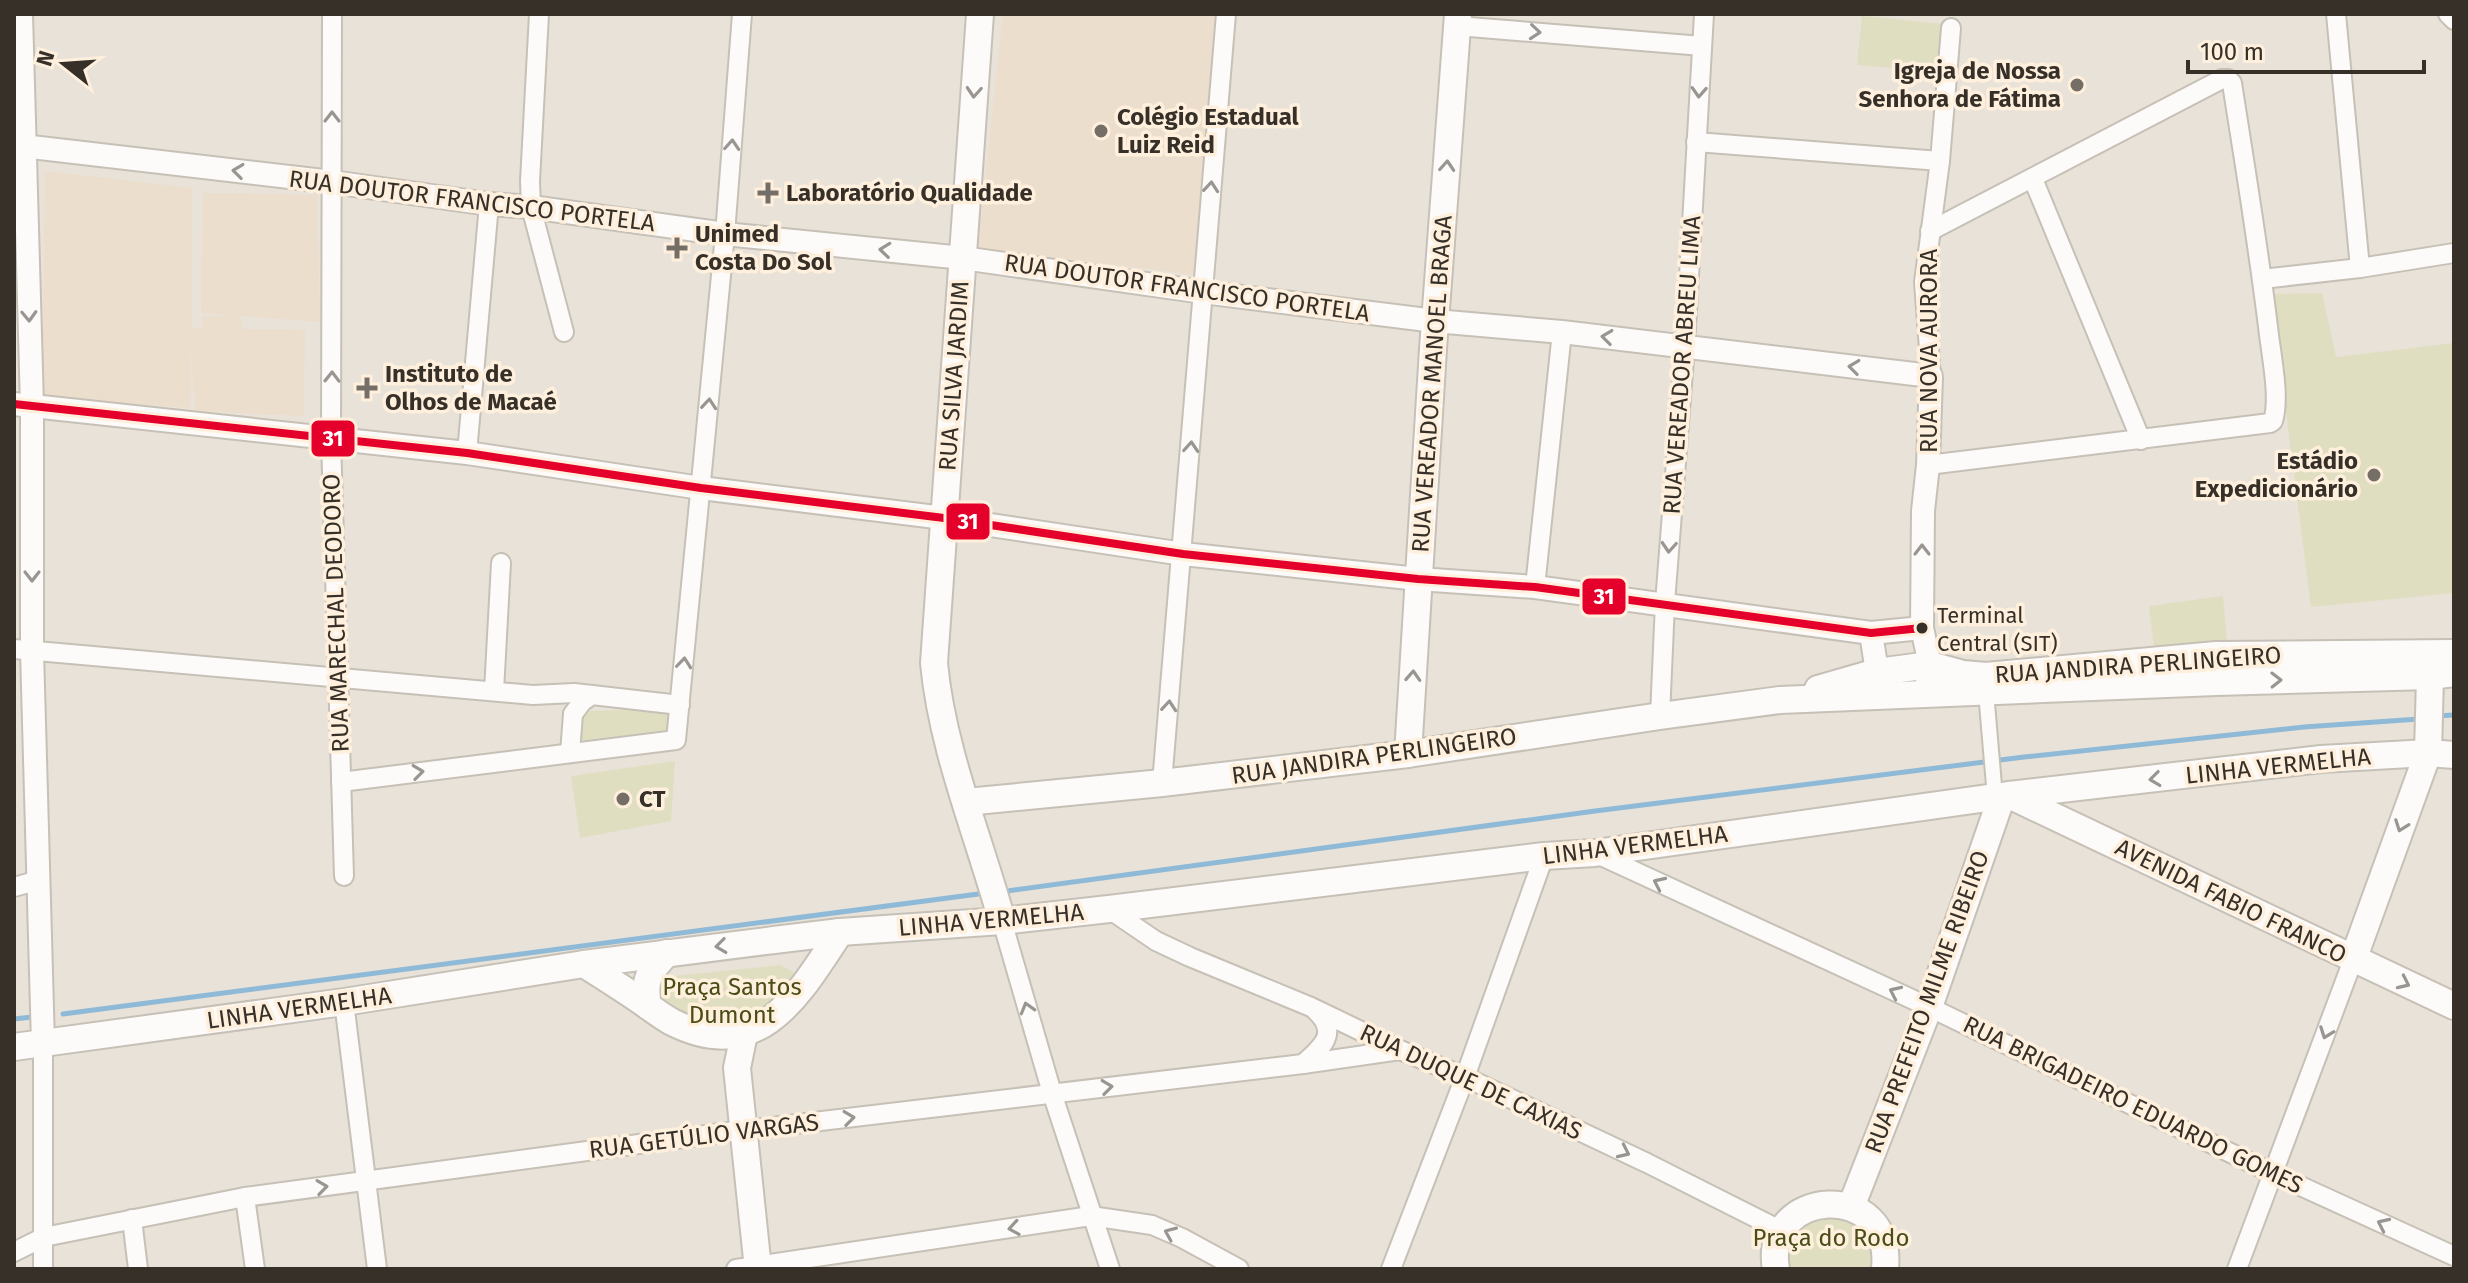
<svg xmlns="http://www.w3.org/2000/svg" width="2468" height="1283" viewBox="0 0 2468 1283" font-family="'Fira Sans',sans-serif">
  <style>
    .built { fill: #ecdecc }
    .green { fill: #dfdec0 }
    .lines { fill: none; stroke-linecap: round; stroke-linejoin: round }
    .stream { stroke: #8fbad7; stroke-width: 5 }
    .pedestrian-casing { stroke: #c6c0b7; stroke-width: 18 }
    .minor-casing { stroke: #c6c0b7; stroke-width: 22 }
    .tertiary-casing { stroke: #c6c0b7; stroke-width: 26 }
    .secondary-casing { stroke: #c6c0b7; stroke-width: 30 }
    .pedestrian { stroke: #fcfbf9; stroke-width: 14 }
    .minor { stroke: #fcfbf9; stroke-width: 18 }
    .tertiary { stroke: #fcfbf9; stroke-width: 22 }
    .secondary { stroke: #fcfbf9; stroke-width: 26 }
    .bus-1-casing { stroke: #fff0dd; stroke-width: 14 }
    .bus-1 { stroke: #e4002b; stroke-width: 8 }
    .oneway { stroke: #999691 }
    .poi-dot { fill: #756e66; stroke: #fff0dd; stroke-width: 3 }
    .bus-dot { fill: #363029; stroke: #fff0dd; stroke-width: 3 }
    .labels { text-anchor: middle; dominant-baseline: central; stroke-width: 7; stroke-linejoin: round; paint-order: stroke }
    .bus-label { font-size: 22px; fill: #363029; stroke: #fff0dd; text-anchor: start }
    .poi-label { font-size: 24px; font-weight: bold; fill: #363029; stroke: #fff0dd; text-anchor: start }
    .street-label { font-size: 24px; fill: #363029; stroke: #fff0dd }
    .park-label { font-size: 24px; fill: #4b4d17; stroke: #fff0dd }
    .line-badge { stroke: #fff0dd; stroke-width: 3 }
    .badge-label { font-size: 22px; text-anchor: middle; font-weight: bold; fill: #fff }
  </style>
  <rect width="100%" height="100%" fill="#e9e2d8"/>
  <g class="built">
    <path d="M1003,14H1217L1204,276L978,248Z"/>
    <path d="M45,171L192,188V329L202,328V317L230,315L201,313L203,193L317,195L320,322L240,316L243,329L305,330L304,416L195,411L191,349L190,408L42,397Z"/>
  </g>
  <g class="green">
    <path d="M1862,16L1945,24L1940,72L1857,65Z"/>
    <path d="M2322,293L2336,357L2454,343V593L2311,607L2271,294Z"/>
    <path d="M2223,596L2227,642L2154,649L2149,606Z"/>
    <path d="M660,709C669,715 676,725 666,733L590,742L580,739L579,733L582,715L587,711Z"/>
    <path d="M675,761L671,821L580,838L571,776Z"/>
    <path d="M780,965L797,974V987L738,1031L663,1011V986L675,976Z"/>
    <path d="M1810,1212L1868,1224L1878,1269H1784L1782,1254Z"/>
  </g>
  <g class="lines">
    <g class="stream">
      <path d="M2437,716L2454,715"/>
      <path d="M1000,892L1595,811L2024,757L2304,727L2419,719"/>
      <path d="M63,1014L986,893"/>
      <path d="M14,1019L32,1017"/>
    </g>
    <g class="pedestrian-casing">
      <path id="pedestrian" d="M1986,692L1995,797"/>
    </g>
    <g class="minor-casing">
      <g id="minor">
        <path d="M332,14L331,439L344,876"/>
        <path d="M539,14L530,181L531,207L564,332"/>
        <path d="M2336,14L2360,268"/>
        <path d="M2448,14L2454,20"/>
        <path d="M1457,26L1702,46"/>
        <path d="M1696,142L1940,161"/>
        <path d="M2033,179L2141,440"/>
        <path d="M2262,279L2360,268L2454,253"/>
        <path d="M1931,376L1924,282L1940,161L1951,28"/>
        <path d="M467,453L489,204"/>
        <path d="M1928,465L2270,423L2273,421C2280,399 2272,359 2269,335C2259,250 2245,167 2232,83L2228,79H2222L1930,231"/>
        <path d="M1535,587L1562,332"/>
        <path d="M14,649L533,695L574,693L592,695"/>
        <path d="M494,691L501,563"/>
        <path d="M573,714L582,702L592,695L680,705"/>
        <path d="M1660,716L1665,603L1685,346L1704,14"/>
        <path d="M570,753L573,714"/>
        <path d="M341,782L676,740L725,234L742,14"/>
        <path d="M1162,783L1226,14"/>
        <path d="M1595,853L1929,1007L2274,1174L2454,1256"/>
        <path d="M14,887L39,880"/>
        <path d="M1109,909L1156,941L1190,957L1311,1007L1400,1050L1465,1077L1647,1163L1782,1231"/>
        <path d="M1002,921L1052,1093L1110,1269"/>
        <path d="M344,1002L377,1269"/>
        <path d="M1303,1064C1321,1048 1340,1033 1316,1011"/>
        <path d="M245,1197L255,1269"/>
        <path d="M132,1219L138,1269"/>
        <path d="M14,1252L44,1237L245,1197L728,1132L1303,1064L1400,1050"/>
        <path d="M43,1269V1044"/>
        <path d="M736,1269L1091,1216L1152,1225L1182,1238L1239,1269"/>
        <path d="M1391,1269L1465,1077L1544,856"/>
        <path d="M2237,1269L2353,960"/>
      </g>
    </g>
    <g class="tertiary-casing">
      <g id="tertiary">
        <path d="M21,14L32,406V651L43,1044"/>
        <path d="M14,145L332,182L489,204L531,207L725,234L963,258L1203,292L1435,321L1562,332L1931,376L1928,465L1923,511L1922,628L1930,665L1925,695"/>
        <path d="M14,404L467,453L701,488L944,518L1183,554L1418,579L1535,587L1871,633L1922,628"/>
        <path d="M1871,633L1877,672L1884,685"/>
      </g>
    </g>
    <g class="secondary-casing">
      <g id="secondary">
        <path d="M980,14L934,663C942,750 979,837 1002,921"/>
        <path d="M1818,689L1877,672L1930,665L1963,674L1986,676L2216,655L2454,653"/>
        <path d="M1408,754L1433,349L1458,14"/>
        <path d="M2009,795L2454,1006"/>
        <path d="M966,802L1162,783L1408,754L1660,716L1780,700L2216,682L2430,676L2454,673"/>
        <path d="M2353,960L2428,753L2430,676L2426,661"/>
        <path d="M584,964C603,976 622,988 641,1001C651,1008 661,1016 672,1022C759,1066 798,996 840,932"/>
        <path d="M648,1006C643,979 649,972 667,953"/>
        <path d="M744,1034L737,1068L758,1269"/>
        <path d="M14,1047L344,1002L584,964L774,940L840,932L1002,921L1109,909L1544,856L1595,853L2009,795L2321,759L2428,753L2454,755"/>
        <path d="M1851,1207L1929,1007L2002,796"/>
        <path d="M1776,1269C1761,1188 1894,1178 1885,1269"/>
      </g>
    </g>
    <use href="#pedestrian" class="pedestrian"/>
    <use href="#minor" class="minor"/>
    <use href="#tertiary" class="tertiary"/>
    <use href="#secondary" class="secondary"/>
    <g class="bus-1-casing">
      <path id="bus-1" d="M14,404L467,453L701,488L944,518L1183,554L1418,579L1535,587L1871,633L1922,628"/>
    </g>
    <use href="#bus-1" class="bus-1"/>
  </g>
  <defs><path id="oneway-chevron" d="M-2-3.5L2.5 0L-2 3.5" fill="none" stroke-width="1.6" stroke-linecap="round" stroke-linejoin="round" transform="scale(2)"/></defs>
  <g class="oneway">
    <use href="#oneway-chevron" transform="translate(1535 32) rotate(5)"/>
    <use href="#oneway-chevron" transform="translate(974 92) rotate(94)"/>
    <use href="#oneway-chevron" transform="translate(1699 92) rotate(93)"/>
    <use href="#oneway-chevron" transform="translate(332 117) rotate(-90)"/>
    <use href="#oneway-chevron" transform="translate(732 145) rotate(-86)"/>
    <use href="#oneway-chevron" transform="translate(1447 166) rotate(-86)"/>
    <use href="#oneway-chevron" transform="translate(238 171) rotate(-173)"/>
    <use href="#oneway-chevron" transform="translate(1211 187) rotate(-85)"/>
    <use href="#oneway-chevron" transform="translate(885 250) rotate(-174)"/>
    <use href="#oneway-chevron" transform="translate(29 316) rotate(88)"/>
    <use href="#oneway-chevron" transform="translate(1607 337) rotate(-173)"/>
    <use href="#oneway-chevron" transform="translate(1854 367) rotate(-173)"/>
    <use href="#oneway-chevron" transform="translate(332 377) rotate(-89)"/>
    <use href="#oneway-chevron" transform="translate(709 404) rotate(-85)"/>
    <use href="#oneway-chevron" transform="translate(1191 447) rotate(-86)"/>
    <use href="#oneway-chevron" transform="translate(1669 547) rotate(94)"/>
    <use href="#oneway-chevron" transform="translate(1922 550) rotate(-90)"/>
    <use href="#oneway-chevron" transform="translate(32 576) rotate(90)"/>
    <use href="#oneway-chevron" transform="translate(684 663) rotate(-84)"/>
    <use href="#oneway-chevron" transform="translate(1413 676) rotate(-87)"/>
    <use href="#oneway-chevron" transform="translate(2276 680) rotate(-1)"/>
    <use href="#oneway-chevron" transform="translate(1169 706) rotate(-85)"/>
    <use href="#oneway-chevron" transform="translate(418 772) rotate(-7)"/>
    <use href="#oneway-chevron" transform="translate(2155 779) rotate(173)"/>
    <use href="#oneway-chevron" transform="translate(2401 826) rotate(110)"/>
    <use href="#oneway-chevron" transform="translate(1659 883) rotate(-155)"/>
    <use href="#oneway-chevron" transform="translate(721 946) rotate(173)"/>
    <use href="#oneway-chevron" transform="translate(2404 983) rotate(25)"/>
    <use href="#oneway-chevron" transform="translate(1895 992) rotate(-155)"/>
    <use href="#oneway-chevron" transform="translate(1027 1008) rotate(-106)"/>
    <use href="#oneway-chevron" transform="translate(2326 1033) rotate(110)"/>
    <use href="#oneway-chevron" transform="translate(1107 1087) rotate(-7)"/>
    <use href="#oneway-chevron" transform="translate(849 1118) rotate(-7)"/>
    <use href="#oneway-chevron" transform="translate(1624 1152) rotate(25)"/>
    <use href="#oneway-chevron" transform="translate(322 1187) rotate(-8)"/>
    <use href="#oneway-chevron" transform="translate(2383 1224) rotate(-155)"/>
    <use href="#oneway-chevron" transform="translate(1014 1228) rotate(171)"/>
    <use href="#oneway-chevron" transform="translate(1170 1233) rotate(-157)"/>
  </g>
  <g class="poi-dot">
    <circle cx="2077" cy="85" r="8"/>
    <circle cx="1101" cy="131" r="8"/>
    <path d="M764 181h8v8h8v8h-8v8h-8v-8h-8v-8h8z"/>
    <path d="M673 236h8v8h8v8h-8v8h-8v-8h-8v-8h8z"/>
    <path d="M363 376h8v8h8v8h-8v8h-8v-8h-8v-8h8z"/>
    <circle cx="2374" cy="475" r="8"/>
    <circle cx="623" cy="799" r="8"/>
  </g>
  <circle class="bus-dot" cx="1922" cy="628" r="7"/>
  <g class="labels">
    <g class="bus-label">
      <text x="1937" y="615">Terminal<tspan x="1937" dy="28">Central (SIT)</tspan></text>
    </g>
    <g class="poi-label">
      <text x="2061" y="71" text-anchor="end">Igreja de Nossa<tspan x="2061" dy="28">Senhora de Fátima</tspan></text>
      <text x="1117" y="117">Colégio Estadual<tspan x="1117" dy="28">Luiz Reid</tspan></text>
      <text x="786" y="193">Laboratório Qualidade</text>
      <text x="695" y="234">Unimed<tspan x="695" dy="28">Costa Do Sol</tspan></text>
      <text x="385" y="374">Instituto de<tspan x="385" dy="28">Olhos de Macaé</tspan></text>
      <text x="2358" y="461" text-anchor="end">Estádio<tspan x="2358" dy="28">Expedicionário</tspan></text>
      <text x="639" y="799">CT</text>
    </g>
    <g class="street-label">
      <text transform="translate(472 201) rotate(7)">RUA DOUTOR FRANCISCO PORTELA</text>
      <text transform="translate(1187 288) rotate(8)">RUA DOUTOR FRANCISCO PORTELA</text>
      <text transform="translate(1929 351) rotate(-90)">RUA NOVA AURORA</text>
      <text transform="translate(1682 365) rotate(-86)">RUA VEREADOR ABREU LIMA</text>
      <text transform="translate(954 376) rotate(-86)">RUA SILVA JARDIM</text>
      <text transform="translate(1432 384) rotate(-86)">RUA VEREADOR MANOEL BRAGA</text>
      <text transform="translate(336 613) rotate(-92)">RUA MARECHAL DEODORO</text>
      <text transform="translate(2138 665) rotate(-4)">RUA JANDIRA PERLINGEIRO</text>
      <text transform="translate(1374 756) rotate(-8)">RUA JANDIRA PERLINGEIRO</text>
      <text transform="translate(2278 766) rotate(-6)">LINHA VERMELHA</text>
      <text transform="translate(1635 845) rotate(-7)">LINHA VERMELHA</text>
      <text transform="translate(2231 901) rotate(26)">AVENIDA FABIO FRANCO</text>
      <text transform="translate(991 920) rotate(-5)">LINHA VERMELHA</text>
      <text transform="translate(1927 1002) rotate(-70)">RUA PREFEITO MILME RIBEIRO</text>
      <text transform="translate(299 1008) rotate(-8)">LINHA VERMELHA</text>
      <text transform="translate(1471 1082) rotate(25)">RUA DUQUE DE CAXIAS</text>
      <text transform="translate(2133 1105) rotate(26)">RUA BRIGADEIRO EDUARDO GOMES</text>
      <text transform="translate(704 1136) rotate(-7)">RUA GETÚLIO VARGAS</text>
    </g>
    <g class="park-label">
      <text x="732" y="987">Praça Santos<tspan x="732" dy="28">Dumont</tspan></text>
      <text x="1831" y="1238">Praça do Rodo</text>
    </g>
  </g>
  <g class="line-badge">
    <rect x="310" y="419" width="46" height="39" rx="8" fill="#e4002b"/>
    <rect x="945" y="502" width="46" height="39" rx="8" fill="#e4002b"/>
    <rect x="1581" y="577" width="46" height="39" rx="8" fill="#e4002b"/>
  </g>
  <g class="badge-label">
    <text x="333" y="446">31</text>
    <text x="968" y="529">31</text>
    <text x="1604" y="604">31</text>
  </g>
  <rect width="2468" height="1283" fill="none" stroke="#363029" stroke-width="32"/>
  <g transform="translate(64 64) rotate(287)" stroke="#fff0dd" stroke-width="6" paint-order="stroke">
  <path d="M0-6L14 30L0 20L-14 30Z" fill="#363029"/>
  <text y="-12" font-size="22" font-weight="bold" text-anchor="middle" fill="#363029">N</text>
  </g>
  <path d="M2188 60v12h236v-12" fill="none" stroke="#363029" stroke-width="4"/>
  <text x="2200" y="60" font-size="24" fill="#363029" stroke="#fff0dd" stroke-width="6" paint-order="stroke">100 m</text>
</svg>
